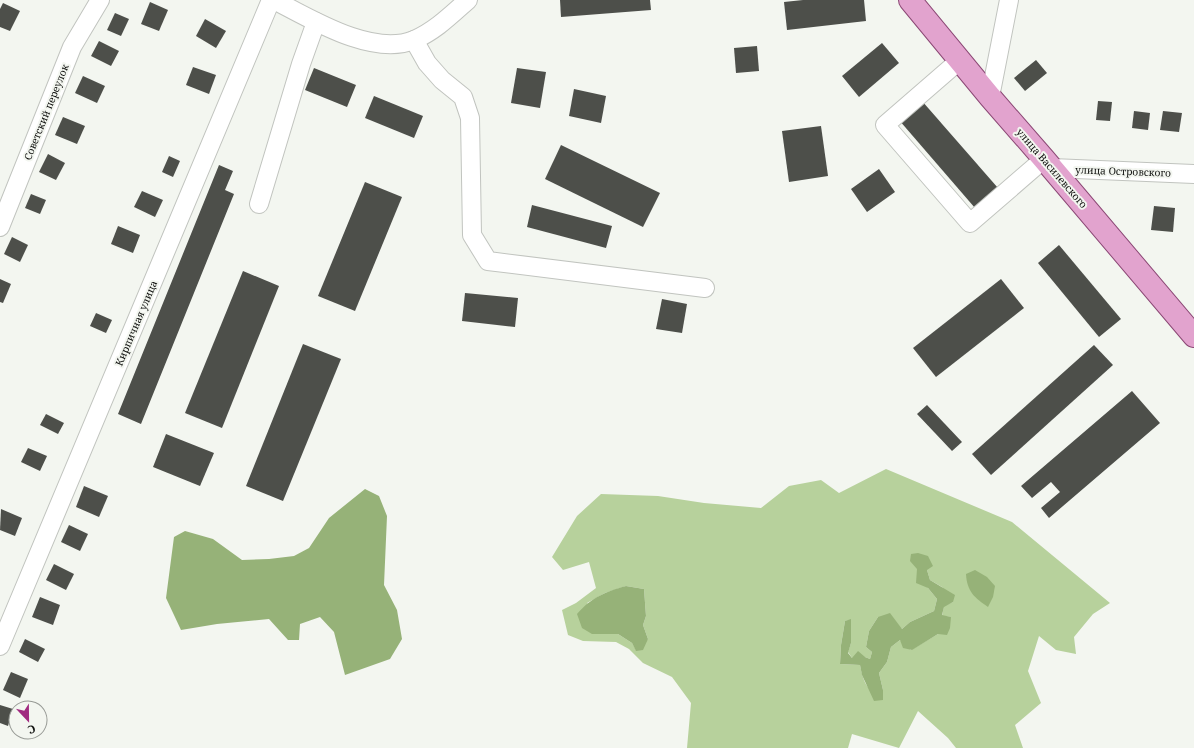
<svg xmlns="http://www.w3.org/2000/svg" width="1194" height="748" viewBox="0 0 1194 748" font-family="'Noto Serif',serif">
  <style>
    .green { fill: #b7d19c; fill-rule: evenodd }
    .water { fill: #96b278 }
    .building { fill: #4d4f4a }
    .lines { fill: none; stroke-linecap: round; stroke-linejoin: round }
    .minor-casing { stroke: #c1c4bf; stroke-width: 20 }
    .major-casing { stroke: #8b4875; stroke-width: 24 }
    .minor { stroke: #fff; stroke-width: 18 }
    .major { stroke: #e2a3ce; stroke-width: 22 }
    .labels { text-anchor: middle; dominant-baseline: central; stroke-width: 4; stroke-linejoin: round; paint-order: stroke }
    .street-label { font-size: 10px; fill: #0e0f0d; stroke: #f3f6f0 }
  </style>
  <rect width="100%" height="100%" fill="#f3f6f0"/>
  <path class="green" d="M886,469L1012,522L1110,603L1093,614L1074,637L1076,654L1056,650L1039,636L1028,671L1041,703L1015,725L1023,748H956L948,738L918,711L899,748L852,734L848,748H687L691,703L672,677L643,663L629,649L616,642L583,641L568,635L562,610L576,603L596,588L589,562L563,570L552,557L577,516L601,494L658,496L704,503L761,508L789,486L821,480L839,493ZM917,569L927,570L930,580L942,587L953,602L944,606L942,616L951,617L938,634L911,650L900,640L891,647L887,662L879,673L883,690L882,700C867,688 864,685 860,665L840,664L841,645L845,621L851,620V643L848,652L852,658L865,657L870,659L872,652L866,647L869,631L878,617L902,629L910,622L934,611L937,599L928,588ZM626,586L644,589L646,616L643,625L648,639L636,650L632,643L618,634L587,603L605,593Z"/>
  <g class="water">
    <path d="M365,489L379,496L387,516L384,585L397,610L402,639L390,659L345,675L334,632L320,617L300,624L299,640H288L269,619L217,624L181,630L166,598L174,537L185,531L213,539L242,560L269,559L294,556L309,548L329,518Z"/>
    <path d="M918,553L928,556L933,566L927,570L930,580L955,595L953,602L944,607L942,615L951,617L950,628L947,635L938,634L912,650L903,648L900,640L891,647L887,662L879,673L883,690V700L874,701L862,675L860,665L840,664L841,645L845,621L851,619V643L848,653L852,658L858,651L865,657L870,659L872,652L866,647L869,631L878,617L890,613L902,629L910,622L934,611L937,599L928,588L916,583L917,569L910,561L911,554Z"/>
    <path d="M975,570L987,577L995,586L993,597L988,607C975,598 967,592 966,574Z"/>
    <path d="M626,586L644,589L646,616L643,625L648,639L643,650L636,651L632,643L618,634H592L582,628L577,614C592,597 605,592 626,586Z"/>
  </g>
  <g class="building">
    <path d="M560,0H650L651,10L561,17Z"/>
    <path d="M803,0H864L866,21L787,30L784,2Z"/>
    <path d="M150,2L168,10L159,31L141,24Z"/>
    <path d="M3,3L20,11L10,31L0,27V9Z"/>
    <path d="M115,13L129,19L121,36L107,30Z"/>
    <path d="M205,19L226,31L216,48L196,36Z"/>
    <path d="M99,41L119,51L111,66L91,56Z"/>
    <path d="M882,43L899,63L859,97L842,76Z"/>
    <path d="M757,46L759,71L736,73L734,48Z"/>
    <path d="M1036,60L1047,73L1025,91L1014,78Z"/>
    <path d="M193,67L216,75L209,94L186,85Z"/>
    <path d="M314,68L356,85L347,107L305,90Z"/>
    <path d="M517,68L546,72L540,108L511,103Z"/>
    <path d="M83,76L105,86L97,103L75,93Z"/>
    <path d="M574,89L606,96L601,123L569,116Z"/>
    <path d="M374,96L423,116L414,138L365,118Z"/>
    <path d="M922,101L998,188L975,208L899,120Z"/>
    <path d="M1098,101L1112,102L1110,121L1096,120Z"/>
    <path d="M1134,111L1150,113L1148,130L1132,128Z"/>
    <path d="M1163,111L1182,113L1179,132L1160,130Z"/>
    <path d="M63,117L85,126L77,144L55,135Z"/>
    <path d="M821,126L828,176L789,182L782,131Z"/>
    <path d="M561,145L660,193L643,227L545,179Z"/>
    <path d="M48,154L65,163L56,180L39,172Z"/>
    <path d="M169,156L180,161L173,177L162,172Z"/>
    <path d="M219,165L233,171L225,190L234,194L141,424L118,414Z"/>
    <path d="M879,169L895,192L867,212L851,189Z"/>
    <path d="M365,182L402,197L355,311L318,296Z"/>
    <path d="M142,191L163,200L155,217L134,207Z"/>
    <path d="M31,194L46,200L40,214L25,208Z"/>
    <path d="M532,205L612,226L606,248L527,227Z"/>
    <path d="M1154,206L1175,208L1173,232L1151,230Z"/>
    <path d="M118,226L140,235L133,253L111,244Z"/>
    <path d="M12,237L28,245L20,262L4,254Z"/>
    <path d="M1059,245L1121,319L1099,337L1038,263Z"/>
    <path d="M243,271L279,286L222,428L185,413Z"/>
    <path d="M0,279L11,284L3,303L0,302Z"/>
    <path d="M1001,279L1024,308L936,377L913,348Z"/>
    <path d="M465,293L518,298L515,327L462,321Z"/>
    <path d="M662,299L687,304L682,333L656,329Z"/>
    <path d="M96,313L112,320L106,333L90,326Z"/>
    <path d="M303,344L341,359L283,501L246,486Z"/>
    <path d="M1094,345L1113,365L991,475L972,454Z"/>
    <path d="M1132,391L1160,423L1049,518L1041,508L1060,492L1051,482L1032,498L1021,486Z"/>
    <path d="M927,405L962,442L952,451L917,414Z"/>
    <path d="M46,414L64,423L58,434L40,425Z"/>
    <path d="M166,434L214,453L200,486L153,467Z"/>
    <path d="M28,448L47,456L40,471L21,462Z"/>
    <path d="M84,486L108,496L99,517L76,507Z"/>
    <path d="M1,509L22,518L15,536L0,530Z"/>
    <path d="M69,525L88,534L80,551L61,542Z"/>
    <path d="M54,564L74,574L66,590L46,580Z"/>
    <path d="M40,597L60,605L53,625L32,617Z"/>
    <path d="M25,639L45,649L38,662L19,652Z"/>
    <path d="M11,672L28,679L20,698L3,690Z"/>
    <path d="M0,705L13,709L8,726L0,723Z"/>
  </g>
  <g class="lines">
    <g class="minor-casing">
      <g id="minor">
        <path d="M274,0C311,19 372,57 414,40C435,31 451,15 468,0"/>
        <path d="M414,40L427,63L442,80L463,97L470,118L472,235L488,261L705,288"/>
        <path d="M960,60L885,125L970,223L1044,159"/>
        <path d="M990,97L1009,0"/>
        <path d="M1052,168L1194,174"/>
        <path d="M259,204L301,64L316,22"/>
        <path d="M0,227L72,47L100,0"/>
        <path d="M0,646L271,0"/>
      </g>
    </g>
    <g class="major-casing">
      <path id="major" d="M910,0L990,97L1044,159L1194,336"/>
    </g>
    <use href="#minor" class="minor"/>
    <use href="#major" class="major"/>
  </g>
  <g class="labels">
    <g class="street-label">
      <text transform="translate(46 112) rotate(-68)">Советский переулок</text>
      <text transform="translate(1052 168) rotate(49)">улица Василевского</text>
      <text transform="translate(1123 171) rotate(2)">улица Островского</text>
      <text transform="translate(136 323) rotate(-67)">Кирпичная улица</text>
    </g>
  </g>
  <g transform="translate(28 720) rotate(158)"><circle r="19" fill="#f3f6f0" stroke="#979a95"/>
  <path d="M0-3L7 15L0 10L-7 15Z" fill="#a12980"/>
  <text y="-6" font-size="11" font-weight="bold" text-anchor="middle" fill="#0e0f0d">С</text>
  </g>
</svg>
